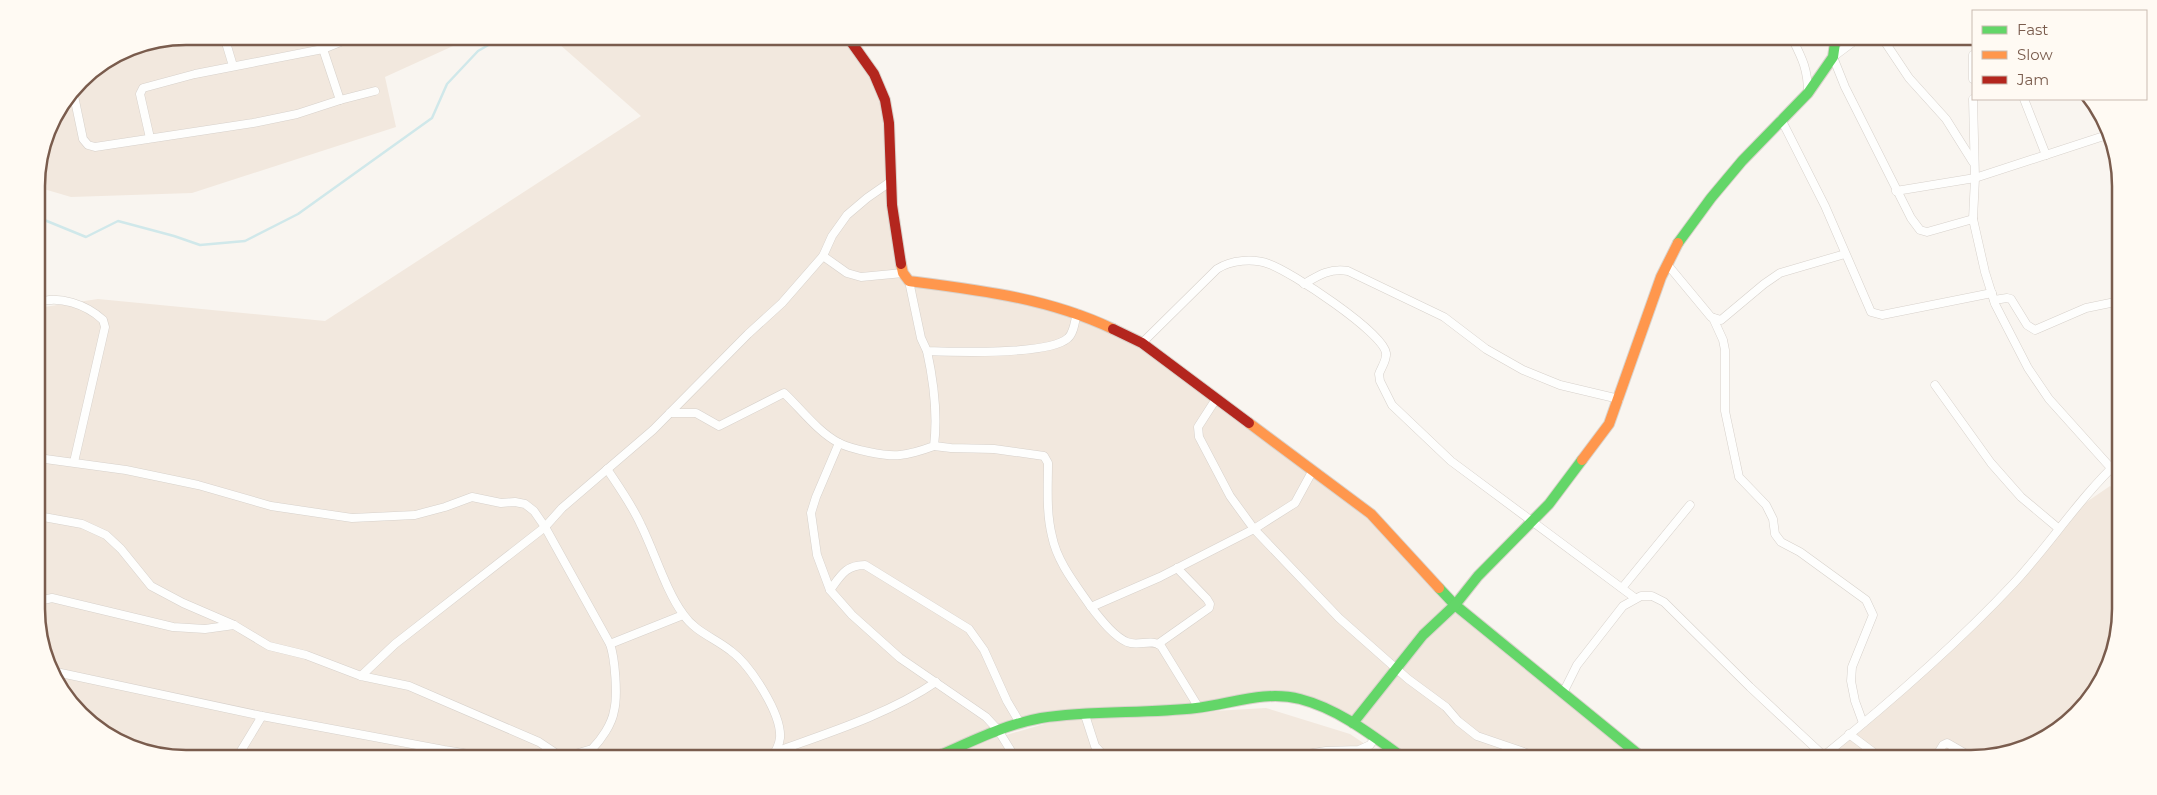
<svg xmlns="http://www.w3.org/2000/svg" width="2157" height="795" viewBox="0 0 2157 795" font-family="Montserrat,sans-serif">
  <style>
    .residential { fill: #f2e8de }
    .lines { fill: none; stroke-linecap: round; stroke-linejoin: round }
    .stream { stroke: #d0e8ea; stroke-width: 2.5 }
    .street-casing { stroke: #d7d1cb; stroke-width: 9 }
    .fast-casing { stroke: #d9d2cb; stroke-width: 12 }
    .slow-casing { stroke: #d9d2cb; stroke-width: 12 }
    .jam-casing { stroke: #d9d2cb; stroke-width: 12 }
    .street { stroke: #fefefd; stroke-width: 8 }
    .fast { stroke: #63d668; stroke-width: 10 }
    .slow { stroke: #ff974d; stroke-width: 10 }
    .jam { stroke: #b3261e; stroke-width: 10 }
    .rim { fill: none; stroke: #7a5c4d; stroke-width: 2.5 }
  </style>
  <rect width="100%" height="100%" fill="#f9f5f0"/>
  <g class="residential">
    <path d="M186,36H475L385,77L396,127L192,193L71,197L37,187V176L52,120L87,74L129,48Z"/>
    <path d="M550,36H847L880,86L905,277L1042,302L1126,335L1371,514L1455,605L1644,759H1405L1332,712L1265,695L1199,708L1040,718L951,751L1058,720L1266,708L1350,734L1387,759H186L138,751L73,708L39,638L37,308L98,299L325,321L641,116Z"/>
    <path d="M2110,486L2120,495L2121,609L2113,657L2095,692L2062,728L2028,747L1981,758H1826L1950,646L2036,559L2069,514Z"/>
  </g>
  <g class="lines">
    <path class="stream" d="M37,217L86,237L118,221L174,236L200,245L245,241L298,214L432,118L447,84L478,51L504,36"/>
    <g class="street-casing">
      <g id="street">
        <path d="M224,36L233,66"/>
        <path d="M1791,36C1802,58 1808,69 1808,93"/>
        <path d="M1861,36L1833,57L1845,87L1911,218L1920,230L1927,232L1973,219"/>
        <path d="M1881,36L1909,78L1946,119L1973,162"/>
        <path d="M323,49L340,100"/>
        <path d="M1973,55V79"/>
        <path d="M73,91L83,139L88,145L95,147L253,123L297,114L340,100L375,91"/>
        <path d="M1973,99L1975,178L1973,219L1985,272L1995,304L2028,368L2049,399L2120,478"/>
        <path d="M2024,99L2046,155"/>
        <path d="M1781,119L1825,206L1871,312L1882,315L1992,293"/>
        <path d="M150,138L140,94L143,88L195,74L323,49L355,36"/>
        <path d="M1896,191L1975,178L2110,134"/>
        <path d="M823,256L847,273L861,277L903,273"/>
        <path d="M1667,264L1711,317L1721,320L1764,284L1780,273L1845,254"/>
        <path d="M909,281L921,338L927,351C954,352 1050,355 1068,338C1074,333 1075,320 1077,313"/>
        <path d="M1304,284C1319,275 1330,268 1348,271L1444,317L1486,349L1523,370L1560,385L1619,399"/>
        <path d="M1994,300L2007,298L2011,299L2027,325L2035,330L2086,308L2120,301"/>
        <path d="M37,303C58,294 87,305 103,320L105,327L74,462"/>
        <path d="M1713,318L1723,340L1725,350V411L1739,477L1766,505L1773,519L1775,534L1781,542L1800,552L1866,600L1873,615L1852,667L1851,681L1855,701L1863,723"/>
        <path d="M1142,343L1217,269C1231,260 1253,258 1269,264C1290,271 1383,332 1386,353C1387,360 1381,368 1379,374L1380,381L1392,405L1451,461L1635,598"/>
        <path d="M1935,385L1991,463L2021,497L2058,528"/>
        <path d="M1216,399L1198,427L1199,437L1230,496L1254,529L1339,618L1408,679L1446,707L1458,721L1477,736L1544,759"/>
        <path d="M670,413H696L719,426L784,393C801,409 818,432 839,443C851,449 886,457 900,455C912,454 923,450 934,446C938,414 934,383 927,351"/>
        <path d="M839,443L816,497L811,513L817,555L830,590L852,615L900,658L986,717L998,730L1016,759"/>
        <path d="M934,446L951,448L994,449L1044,456L1048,463C1048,487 1046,512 1052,536C1057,562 1076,585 1091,607"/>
        <path d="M38,458L126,470L198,485L271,506L352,518L415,515L445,507L472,497L501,503L515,502L525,504L534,511L545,527L610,644C615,658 618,696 614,711C612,724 601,740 592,749L575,754H560"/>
        <path d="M607,469C619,487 632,505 641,525C654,551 666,591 683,614C695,632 715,638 731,651C750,665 782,714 780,738C779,746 775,753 771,759"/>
        <path d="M38,516L82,524L106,535L121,549L151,586L183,603L234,625L269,646L306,655L361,676L409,686L539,742L563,758"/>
        <path d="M1622,588L1690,505"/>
        <path d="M830,590C841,575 846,565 865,565L969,629L984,650L1007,701L1020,723"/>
        <path d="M39,603L43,600L52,598L173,627L205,629L234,625"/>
        <path d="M610,644L683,615"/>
        <path d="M1158,644L1209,608L1210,604L1207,599L1177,568"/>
        <path d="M56,672L262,716L444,750L475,755L542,759"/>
        <path d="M361,676L395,644L545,527L562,508L653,430L748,334L782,303L823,256L832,236L847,215L867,198L890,182"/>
        <path d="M1563,693L1577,665L1623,606L1641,596H1652L1664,602L1750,687L1824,756"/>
        <path d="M1199,708L1161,646C1152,638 1138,647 1127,642C1113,636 1100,618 1091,607L1160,577L1254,529L1295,503L1313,470"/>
        <path d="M1085,715L1095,746L1107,759"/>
        <path d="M1849,734L1881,758"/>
        <path d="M775,752C828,733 889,714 936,682"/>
        <path d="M1821,758C1888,704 1955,646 2014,583C2051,543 2080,497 2120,460"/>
        <path d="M1935,758L1943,745L1947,743L1973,758"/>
        <path d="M236,759L262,716"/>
        <path d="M1276,759L1326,751L1359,750L1370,745L1375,738"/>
      </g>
    </g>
    <g class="fast-casing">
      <g id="fast">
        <path d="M1678,243L1711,198L1742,161L1808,93L1833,57L1836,36"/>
        <path d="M1439,588L1455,605L1644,759"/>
        <path d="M1353,723L1423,635L1455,605L1478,576L1549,504L1582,460"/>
        <path d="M931,759C967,744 1002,725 1041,718C1092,710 1144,714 1196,708C1231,704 1265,690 1300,699C1339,709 1373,736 1405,759"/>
      </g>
    </g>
    <g class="slow-casing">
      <g id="slow">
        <path d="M901,264L903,273L909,281C979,290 1048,298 1113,329"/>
        <path d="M1249,423L1371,514L1439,588"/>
        <path d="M1582,460L1609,424L1661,277L1678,243"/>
      </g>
    </g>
    <g class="jam-casing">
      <g id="jam">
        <path d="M847,36L874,74L885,100L889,123L892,205L901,264"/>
        <path d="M1113,329L1142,343L1249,423"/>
      </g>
    </g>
    <use href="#street" class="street"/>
    <use href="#fast" class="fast"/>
    <use href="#slow" class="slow"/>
    <use href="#jam" class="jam"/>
  </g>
  <path d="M0 0H2157V795H0ZM186 45H1971A141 141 0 0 1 2112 186V609A141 141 0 0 1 1971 750H186A141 141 0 0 1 45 609V186A141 141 0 0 1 186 45Z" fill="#fffaf3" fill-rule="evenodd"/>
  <path class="rim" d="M186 45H1971A141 141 0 0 1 2112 186V609A141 141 0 0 1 1971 750H186A141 141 0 0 1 45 609V186A141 141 0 0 1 186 45Z"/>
  <rect x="1972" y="10" width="175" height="90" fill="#fffaf3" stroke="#cabbb1"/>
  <rect x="1982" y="26" width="25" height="8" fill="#63d668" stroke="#cabbb1"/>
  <text x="2017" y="35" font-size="15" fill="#7a5c4d">Fast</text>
  <rect x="1982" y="51" width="25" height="8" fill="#ff974d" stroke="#cabbb1"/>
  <text x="2017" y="60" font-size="15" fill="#7a5c4d">Slow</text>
  <rect x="1982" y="76" width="25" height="8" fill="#b3261e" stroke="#cabbb1"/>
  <text x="2017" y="85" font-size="15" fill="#7a5c4d">Jam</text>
</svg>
